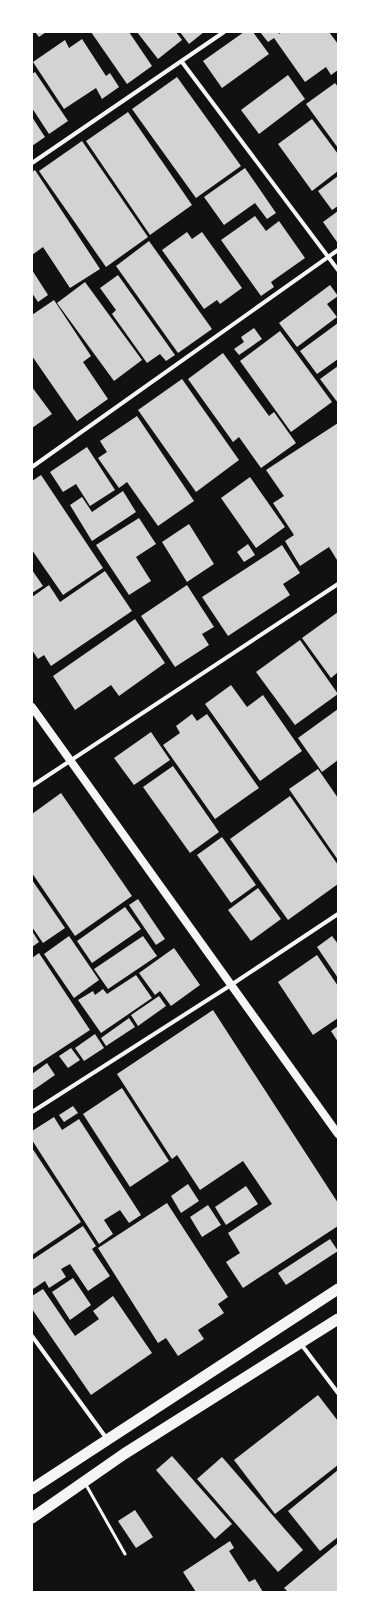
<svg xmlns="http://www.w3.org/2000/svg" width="370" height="1624" viewBox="0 0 370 1624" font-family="Roboto,sans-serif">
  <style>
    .building { fill: #d3d3d3 }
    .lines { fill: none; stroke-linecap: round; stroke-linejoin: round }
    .service { stroke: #f5f5f5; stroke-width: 3 }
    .minor { stroke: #f5f5f5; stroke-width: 4 }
    .secondary { stroke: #f5f5f5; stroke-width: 8 }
    .trunk { stroke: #f5f5f5; stroke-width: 11 }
  </style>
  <rect width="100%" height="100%" fill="#111"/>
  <g class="building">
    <path d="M35,32H46L39,37Z"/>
    <path d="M91,32H129L152,66L127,84Z"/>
    <path d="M137,32H176L182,40L158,59Z"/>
    <path d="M180,32H204L189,44Z"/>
    <path d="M244,32H253L269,54L222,88L203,61Z"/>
    <path d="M260,32H278L279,34L282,32H329L338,44V70L331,75L326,67L305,82L274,38L268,42Z"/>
    <path d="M82,39L106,76L110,73L119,87L102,99L96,88L64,109L33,62L65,40L69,48Z"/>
    <path d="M35,72L68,121L49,134L32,108V74Z"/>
    <path d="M288,75L305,99L259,134L241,110Z"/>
    <path d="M177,77L241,166L196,198L132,109Z"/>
    <path d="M335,83L338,87V148L306,104Z"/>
    <path d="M128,112L192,205L150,235L86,141Z"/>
    <path d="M32,117L45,137L32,146Z"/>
    <path d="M312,119L338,154V171L312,191L278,144Z"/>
    <path d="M82,141L148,237L106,267L39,171Z"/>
    <path d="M245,168L276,213L267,219L255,203L224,225L204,197Z"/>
    <path d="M35,170L100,269L70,288L43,247L32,255V172Z"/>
    <path d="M338,176V206L332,210L318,191Z"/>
    <path d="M338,211V241L337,242L323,222Z"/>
    <path d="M255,216L266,231L279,221L305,258L271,282L274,287L261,296L221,240Z"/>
    <path d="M187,232L192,239L202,232L242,288L220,304L217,300L204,309L162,250Z"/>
    <path d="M149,241L212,329L178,353L116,266Z"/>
    <path d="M32,270L48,295L38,302L32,293Z"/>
    <path d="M118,275L175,355L166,361L160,354L147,363L112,314L116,310L100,288Z"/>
    <path d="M85,282L142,360L114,381L57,303Z"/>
    <path d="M330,285L338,296L327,304L337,317L297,347L279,323Z"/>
    <path d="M54,300L91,356L83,362L108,399L77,421L32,356V315Z"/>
    <path d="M338,323V359L317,374L300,351Z"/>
    <path d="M254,328L262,339L239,355L234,349L244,342L241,337Z"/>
    <path d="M280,331L332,402L291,432L240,361Z"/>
    <path d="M223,353L269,416L274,412L296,443L261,468L239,437L233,442L188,379Z"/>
    <path d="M338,366V403L320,379Z"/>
    <path d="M182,379L239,460L196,492L138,410Z"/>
    <path d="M32,387L52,414L32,428Z"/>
    <path d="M137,416L194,501L158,526L127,482L119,488L98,458L107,452L100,441Z"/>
    <path d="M338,423V559L337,560L329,547L300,566L285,541L294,535L273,503L284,496L266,470Z"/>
    <path d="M87,447L115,490L90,506L76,484L63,492L50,472Z"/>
    <path d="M41,475L103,568L63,595L32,550V481Z"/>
    <path d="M250,477L285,527L256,548L221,498Z"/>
    <path d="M123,491L136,512L92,541L70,505L82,497L92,512Z"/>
    <path d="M139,518L156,544L136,557L151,581L129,595L96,545Z"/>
    <path d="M189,524L214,564L187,582L162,542Z"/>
    <path d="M248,544L255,555L244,562L237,552Z"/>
    <path d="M282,545L300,573L283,584L290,595L228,636L202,597Z"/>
    <path d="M32,570L43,586L32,593Z"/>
    <path d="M105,571L132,611L51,666L44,655L38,659L32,650V597L49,585L60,602Z"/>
    <path d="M187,585L214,627L202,634L209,645L175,667L141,616Z"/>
    <path d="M338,612V672L331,678L302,638Z"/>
    <path d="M135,619L165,663L119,696L111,685L75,710L53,676Z"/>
    <path d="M300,640L338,694L295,725L256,672Z"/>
    <path d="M231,685L247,707L263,695L302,751L260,781L205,704Z"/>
    <path d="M338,709V760L322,772L298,738Z"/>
    <path d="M192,714L197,721L207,714L259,788L215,819L163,745L180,733L176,726Z"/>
    <path d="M151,732L170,760L134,785L114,758Z"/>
    <path d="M173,766L219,832L190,853L143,787Z"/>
    <path d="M318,769L338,798V860L289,789Z"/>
    <path d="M61,793L132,896L75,936L32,873V814Z"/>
    <path d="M290,796L338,865V884L288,920L230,839Z"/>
    <path d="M222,837L256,885L231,903L197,855Z"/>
    <path d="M32,880L65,928L43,943L32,927Z"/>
    <path d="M258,888L281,919L251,941L228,910Z"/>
    <path d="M138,899L165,939L156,945L129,905Z"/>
    <path d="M125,907L141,929L92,963L77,941Z"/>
    <path d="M32,931L39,942L32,947Z"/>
    <path d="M69,936L99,980L74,998L44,954Z"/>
    <path d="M143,936L157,956L108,989L94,969Z"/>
    <path d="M332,936L338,944V978L317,947Z"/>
    <path d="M174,948L200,985L171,1006L160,991L155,995L139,973Z"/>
    <path d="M39,953L90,1030L32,1068V958Z"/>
    <path d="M317,955L338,986V1018L313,1035L278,982Z"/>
    <path d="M136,975L152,998L101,1033L78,1000L93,991L95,995L103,989L107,994Z"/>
    <path d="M159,996L166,1006L138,1026L131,1015Z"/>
    <path d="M213,1010L338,1203V1226L243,1288L226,1262L240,1253L228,1233L272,1204L243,1161L200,1190L177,1155L172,1159L117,1074Z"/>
    <path d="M129,1018L135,1027L106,1046L101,1038Z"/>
    <path d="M338,1026V1042L331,1031Z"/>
    <path d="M95,1034L104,1048L84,1061L75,1048Z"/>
    <path d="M71,1048L80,1060L68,1068L59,1056Z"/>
    <path d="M47,1063L55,1075L32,1091V1074Z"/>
    <path d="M122,1088L169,1161L130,1187L83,1114Z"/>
    <path d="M73,1106L78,1113L64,1122L59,1115Z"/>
    <path d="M54,1117L62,1130L79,1119L141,1215L129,1223L120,1210L104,1220L113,1234L99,1244L32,1140V1131Z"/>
    <path d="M32,1148L81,1222L32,1255Z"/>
    <path d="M188,1184L199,1201L181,1213L171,1196Z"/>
    <path d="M246,1186L258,1204L226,1225L215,1207Z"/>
    <path d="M167,1203L228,1297L218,1304L224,1313L198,1330L204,1339L178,1356L166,1338L158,1343L98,1248Z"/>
    <path d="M208,1205L221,1225L202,1237L190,1217Z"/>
    <path d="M83,1226L96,1246L92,1249L110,1276L88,1291L70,1264L61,1269L66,1277L49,1288L45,1281L33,1289L32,1260Z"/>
    <path d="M330,1239L338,1251L286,1285L278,1273Z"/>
    <path d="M73,1278L91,1305L70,1320L52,1292Z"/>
    <path d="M43,1289L75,1336L99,1319L93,1311L113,1296L152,1353L91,1395L32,1309V1296Z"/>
    <path d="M318,1395L338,1421V1465L275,1514L234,1460Z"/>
    <path d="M172,1456L232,1524L215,1539L156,1470Z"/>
    <path d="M222,1457L303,1550L278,1572L197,1479Z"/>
    <path d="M338,1470V1537L320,1551L288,1511Z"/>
    <path d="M135,1510L153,1537L136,1548L118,1521Z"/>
    <path d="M230,1541L234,1548L229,1551L249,1582L255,1579L263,1592H196L183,1572Z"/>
    <path d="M338,1543V1592H288L284,1588Z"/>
  </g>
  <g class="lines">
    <path class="service" d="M85,1483L125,1554"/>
    <g class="minor">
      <path d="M182,62L338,270"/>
      <path d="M32,163L224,32"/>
      <path d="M32,467L338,250"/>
      <path d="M32,786L338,584"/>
      <path d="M32,1112L231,985L338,914"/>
      <path d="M32,1336L107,1439"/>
      <path d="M301,1344L338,1393"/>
    </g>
    <path class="secondary" d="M32,707L338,1134"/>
    <g class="trunk">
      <path d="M32,1489L338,1289"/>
      <path d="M32,1518L124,1454L338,1319"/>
    </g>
  </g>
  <rect width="370" height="1624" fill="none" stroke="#ffffff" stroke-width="66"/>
</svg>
